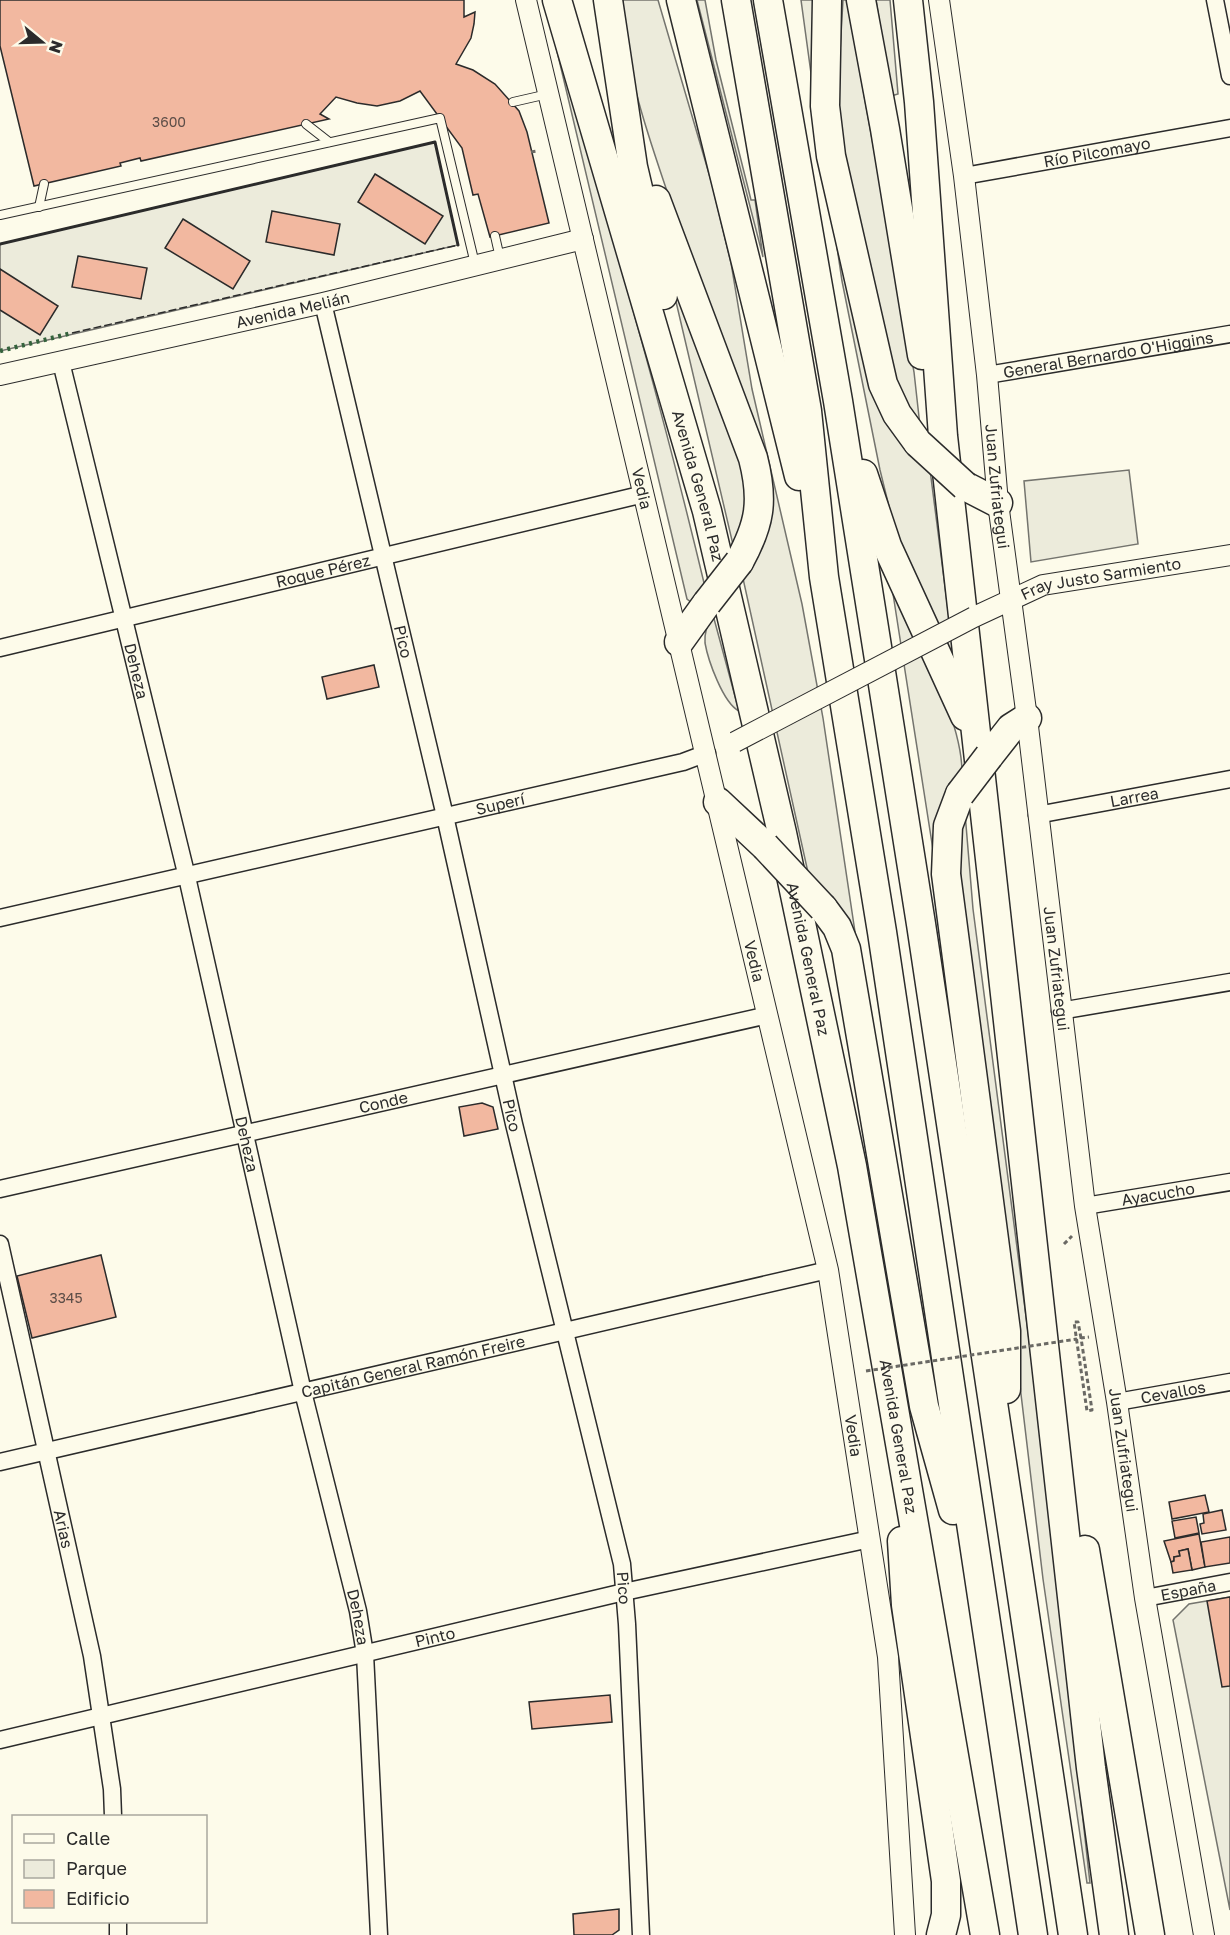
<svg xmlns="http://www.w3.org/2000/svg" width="1230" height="1935" viewBox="0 0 1230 1935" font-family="'Golos Text',sans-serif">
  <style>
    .green { fill: #ecebdb; stroke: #74746e; stroke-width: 1.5 }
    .building { fill: #f2b8a0; stroke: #2b2b2b; stroke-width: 1.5 }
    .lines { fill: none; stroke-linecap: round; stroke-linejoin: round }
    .service-casing { stroke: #2b2b2b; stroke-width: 10 }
    .minor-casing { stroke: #2b2b2b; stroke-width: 19 }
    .tertiary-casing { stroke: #2b2b2b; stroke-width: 22 }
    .motorway-casing { stroke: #2b2b2b; stroke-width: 31 }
    .path { stroke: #6a6964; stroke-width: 3; stroke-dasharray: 4.5 3; stroke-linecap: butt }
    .service { stroke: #fdfbea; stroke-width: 8 }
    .minor { stroke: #fdfbea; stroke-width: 16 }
    .tertiary { stroke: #fdfbea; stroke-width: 20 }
    .motorway { stroke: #fdfbea; stroke-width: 28 }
    .tertiary-bridge-casing { stroke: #2b2b2b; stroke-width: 22; stroke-linecap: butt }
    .motorway-bridge-casing { stroke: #2b2b2b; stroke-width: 31; stroke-linecap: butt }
    .path-bridge { stroke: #6a6964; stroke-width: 3; stroke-dasharray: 4.5 3; stroke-linecap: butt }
    .tertiary-bridge { stroke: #fdfbea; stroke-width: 20 }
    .motorway-bridge { stroke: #fdfbea; stroke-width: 28 }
    .hedge { stroke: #34623c; stroke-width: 4.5; stroke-dasharray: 3 4.5; stroke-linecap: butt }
    .fence { stroke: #2b2b2b; stroke-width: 1.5; stroke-dasharray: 8 3; stroke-linecap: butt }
    .wall { stroke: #2b2b2b; stroke-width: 3 }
    .labels { text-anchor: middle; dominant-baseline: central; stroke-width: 4.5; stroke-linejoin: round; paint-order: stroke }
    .number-label { font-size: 14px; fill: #5d4e48 }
    .street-label { font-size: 16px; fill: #2b2b2b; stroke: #fdfbea }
  </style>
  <rect width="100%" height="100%" fill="#fdfbea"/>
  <g class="green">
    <path d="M623,0H658L712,184L731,263L752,389L802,604L823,718L861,972L809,877L742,574L762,544C735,442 713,338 682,237C658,159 624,83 623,0Z"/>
    <path d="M697,0H705L716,60L751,200H755L763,257Z"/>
    <path d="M801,0H818L813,88Z"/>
    <path d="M843,0H847L914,372L920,426L892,379L839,131L838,87Z"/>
    <path d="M876,0H890L898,94L891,96Z"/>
    <path d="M551,26C606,212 660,398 705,587L692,603L687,599Z"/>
    <path d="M435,142L458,245L0,351V244Z"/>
    <path d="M829,193L843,252L929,462L953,649L949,650L899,547L880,470L842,281Z"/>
    <path d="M666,259L741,457L750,505L734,549Z"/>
    <path d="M1129,470L1138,544L1031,562L1024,481Z"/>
    <path d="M891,581C914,633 961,715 962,771C963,790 942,847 936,869Z"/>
    <path d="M713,615L739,711C723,703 708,660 705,643C704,633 708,623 713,615Z"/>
    <path d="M965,813L973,909L1034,1378L1090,1883H1087L1043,1579L964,915L958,843Z"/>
    <path d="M1230,1597V1910L1173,1620L1189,1604Z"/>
  </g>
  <g class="building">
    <path d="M0,0H464V17L475,12L474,24L471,38L456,64L473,70L495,84L519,111L527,132L549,223L490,237L478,194L473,195L462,148L420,91L400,101L377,106L357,103L336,97L320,114L329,119L141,161L140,158L120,163L121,166L34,186L0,46Z"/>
    <path d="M375,174L443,216L425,244L358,202Z"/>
    <path d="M272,211L340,224L334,255L266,242Z"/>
    <path d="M183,219L250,261L233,289L165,248Z"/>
    <path d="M78,256L147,268L141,299L72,287Z"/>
    <path d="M0,269L58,306L40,335L0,310Z"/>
    <path d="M374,665L379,687L327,699L322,677Z"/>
    <path d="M482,1103L493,1107L498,1129L464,1136L459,1107Z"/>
    <path d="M101,1255L116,1317L32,1338L17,1276Z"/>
    <path d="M1205,1495L1209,1512L1172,1519L1169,1502Z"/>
    <path d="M1222,1510L1226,1530L1202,1534L1200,1524L1204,1523L1203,1514Z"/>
    <path d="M1196,1517L1199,1533L1175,1538L1172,1521Z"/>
    <path d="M1199,1534L1205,1567L1192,1570L1188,1549L1179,1551L1180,1556L1174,1557V1561L1171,1562L1164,1541Z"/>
    <path d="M1230,1537V1563L1205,1567L1201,1542Z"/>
    <path d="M1188,1549L1192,1570L1173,1573L1171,1562L1174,1561V1557L1180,1556L1179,1551Z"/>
    <path d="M1230,1597V1686L1222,1687L1207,1601Z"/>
    <path d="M610,1695L612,1722L532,1729L529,1702Z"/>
    <path d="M619,1909V1930L612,1935H574L573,1914Z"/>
  </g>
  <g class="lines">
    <g class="service-casing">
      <g id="service">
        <path d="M513,102L548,94"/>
        <path d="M306,124L329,142"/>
        <path d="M39,207L44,184"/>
        <path d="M0,215L440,118L475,264"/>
        <path d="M495,236L500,258"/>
      </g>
    </g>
    <g class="minor-casing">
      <g id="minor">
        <path d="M1215,0L1230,76"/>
        <path id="s1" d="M964,176L1230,128"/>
        <path id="s2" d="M323,303L445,816L514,1124L622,1564L627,1624L641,1935"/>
        <path id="s3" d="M61,362L187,877L303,1392L358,1611L365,1654L379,1935"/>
        <path id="s4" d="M987,375L1230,334"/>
        <path id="s5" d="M0,648L644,494"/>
        <path id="s6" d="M1037,815L1230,779"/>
        <path id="s7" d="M0,918L683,762L707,753"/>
        <path d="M1060,1011L1230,982"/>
        <path id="s8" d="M0,1189L768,1015"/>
        <path id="s9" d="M1085,1206L1230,1182"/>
        <path id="s10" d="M0,1244L92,1656L112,1789L113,1816"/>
        <path id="s11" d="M1117,1402L1230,1382"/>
        <path id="s12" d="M0,1462L828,1270"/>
        <path id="s13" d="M1145,1598L1230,1582"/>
        <path id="s14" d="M0,1740L624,1592L870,1539"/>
        <path d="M118,1922V1935"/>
      </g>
    </g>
    <g class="tertiary-casing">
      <g id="tertiary">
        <path id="s15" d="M526,0L828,1270L888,1657L905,1935"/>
        <path id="s16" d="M939,0L964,176L987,375L998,503L1027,718L1085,1206L1117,1402L1145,1598L1204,1935"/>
        <path id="s17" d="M0,375L323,303L583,239"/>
        <path id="s18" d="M974,617L1043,585L1230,555"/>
      </g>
    </g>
    <g class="motorway-casing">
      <g id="motorway">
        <path id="s19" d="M557,0L707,511L782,833L852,1166L985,1935"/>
        <path d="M608,0L633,167L663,295"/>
        <path d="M681,0L799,476"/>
        <path d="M736,0L807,411L824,577L882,932L1033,1935"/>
        <path d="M768,0L838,401L921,924L1073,1935"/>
        <path d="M827,0L825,106L831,156L883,384L897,414L918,443"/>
        <path d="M861,0L885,129L922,355"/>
        <path d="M908,0L919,102L943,436L1091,1768L1114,1935"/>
        <path d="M656,200L753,458C764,501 760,524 739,562"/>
        <path d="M863,474L887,546L965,716"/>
        <path d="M965,486L998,503"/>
        <path d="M679,642L707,603"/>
        <path d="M989,756L1011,728L1027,718"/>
        <path d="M960,794L948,826L946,874L1006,1331V1389"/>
        <path d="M718,802L765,846"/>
        <path d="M823,908L837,927L846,949L924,1406L953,1510"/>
        <path d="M902,1541L906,1605L946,1881V1915L941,1935"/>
        <path d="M1085,1550L1150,1935"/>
      </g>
    </g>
    <g class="path">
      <path d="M531,152L537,151"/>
      <path d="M1064,1244L1072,1236"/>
      <path d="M1081,1338L1078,1322H1074L1087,1411L1092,1410L1081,1338L1089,1337"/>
    </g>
    <use href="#service" class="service"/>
    <use href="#minor" class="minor"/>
    <use href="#tertiary" class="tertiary"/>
    <use href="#motorway" class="motorway"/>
    <g class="tertiary-bridge-casing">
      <path id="tertiary-bridge" d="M735,742L974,617"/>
    </g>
    <g class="motorway-bridge-casing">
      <g id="motorway-bridge">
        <path d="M918,443L965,486"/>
        <path d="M707,603L739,562"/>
        <path d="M960,794L989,756"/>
        <path d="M765,846L823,908"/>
      </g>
    </g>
    <path class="path-bridge" d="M866,1371L1077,1339"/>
    <use href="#tertiary-bridge" class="tertiary-bridge"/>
    <use href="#motorway-bridge" class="motorway-bridge"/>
    <path class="hedge" d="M0,351L72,333"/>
    <path class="fence" d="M72,333L458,245"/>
    <path class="wall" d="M0,244L435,142L458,245"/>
  </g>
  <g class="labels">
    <g class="number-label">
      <text x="169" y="121">3600</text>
      <text x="66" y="1297">3345</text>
    </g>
    <g class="street-label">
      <text stroke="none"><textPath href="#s1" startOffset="135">Río Pilcomayo</textPath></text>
      <text stroke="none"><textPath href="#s17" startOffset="300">Avenida Melián</textPath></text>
      <text stroke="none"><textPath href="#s4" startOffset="123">General Bernardo O'Higgins</textPath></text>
      <text stroke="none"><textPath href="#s19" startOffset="506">Avenida General Paz</textPath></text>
      <text stroke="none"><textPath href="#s16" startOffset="490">Juan Zufriategui</textPath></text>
      <text stroke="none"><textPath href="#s15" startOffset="502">Vedia</textPath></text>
      <text stroke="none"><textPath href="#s5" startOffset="332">Roque Pérez</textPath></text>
      <text stroke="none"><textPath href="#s18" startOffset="134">Fray Justo Sarmiento</textPath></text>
      <text stroke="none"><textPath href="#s2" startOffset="348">Pico</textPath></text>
      <text stroke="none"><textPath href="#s3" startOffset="318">Deheza</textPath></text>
      <text stroke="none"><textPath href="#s6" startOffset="99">Larrea</textPath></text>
      <text stroke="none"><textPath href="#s7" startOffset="513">Superí</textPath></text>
      <text stroke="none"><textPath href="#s19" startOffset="992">Avenida General Paz</textPath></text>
      <text stroke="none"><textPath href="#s15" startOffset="988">Vedia</textPath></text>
      <text stroke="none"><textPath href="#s16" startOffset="976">Juan Zufriategui</textPath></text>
      <text stroke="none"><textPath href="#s8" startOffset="393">Conde</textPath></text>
      <text stroke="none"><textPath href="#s2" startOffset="834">Pico</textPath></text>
      <text stroke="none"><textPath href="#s3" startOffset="804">Deheza</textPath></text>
      <text stroke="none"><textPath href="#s9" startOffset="74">Ayacucho</textPath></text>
      <text stroke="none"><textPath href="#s12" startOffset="424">Capitán General Ramón Freire</textPath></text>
      <text stroke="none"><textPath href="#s11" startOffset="57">Cevallos</textPath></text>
      <text stroke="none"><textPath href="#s15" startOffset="1473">Vedia</textPath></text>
      <text stroke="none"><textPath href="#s19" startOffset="1478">Avenida General Paz</textPath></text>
      <text stroke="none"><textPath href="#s16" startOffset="1462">Juan Zufriategui</textPath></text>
      <text stroke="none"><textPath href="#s10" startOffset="292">Arias</textPath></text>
      <text stroke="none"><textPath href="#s2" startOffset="1320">Pico</textPath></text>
      <text stroke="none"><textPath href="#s13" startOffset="44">España</textPath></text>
      <text stroke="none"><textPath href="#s3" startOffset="1290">Deheza</textPath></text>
      <text stroke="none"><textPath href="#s14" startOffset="447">Pinto</textPath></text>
    </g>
  </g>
  <rect x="12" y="1815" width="195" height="108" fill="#fdfbea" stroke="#a9a89e" stroke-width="1.5"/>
  <rect x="24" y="1834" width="30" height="9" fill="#fdfbea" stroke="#a9a89e" stroke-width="1.5"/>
  <text x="66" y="1845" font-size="18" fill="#2b2b2b">Calle</text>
  <rect x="24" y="1860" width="30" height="18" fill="#ecebdb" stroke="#a9a89e" stroke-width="1.5"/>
  <text x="66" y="1875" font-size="18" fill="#2b2b2b">Parque</text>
  <rect x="24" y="1890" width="30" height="18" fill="#f2b8a0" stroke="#a9a89e" stroke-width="1.5"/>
  <text x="66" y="1905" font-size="18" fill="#2b2b2b">Edificio</text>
  <g transform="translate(42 42) rotate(109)" stroke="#fdfbea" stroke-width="4.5" paint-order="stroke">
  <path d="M0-4.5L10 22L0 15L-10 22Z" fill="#2b2b2b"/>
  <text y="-9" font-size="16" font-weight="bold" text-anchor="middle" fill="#2b2b2b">N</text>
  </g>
</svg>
